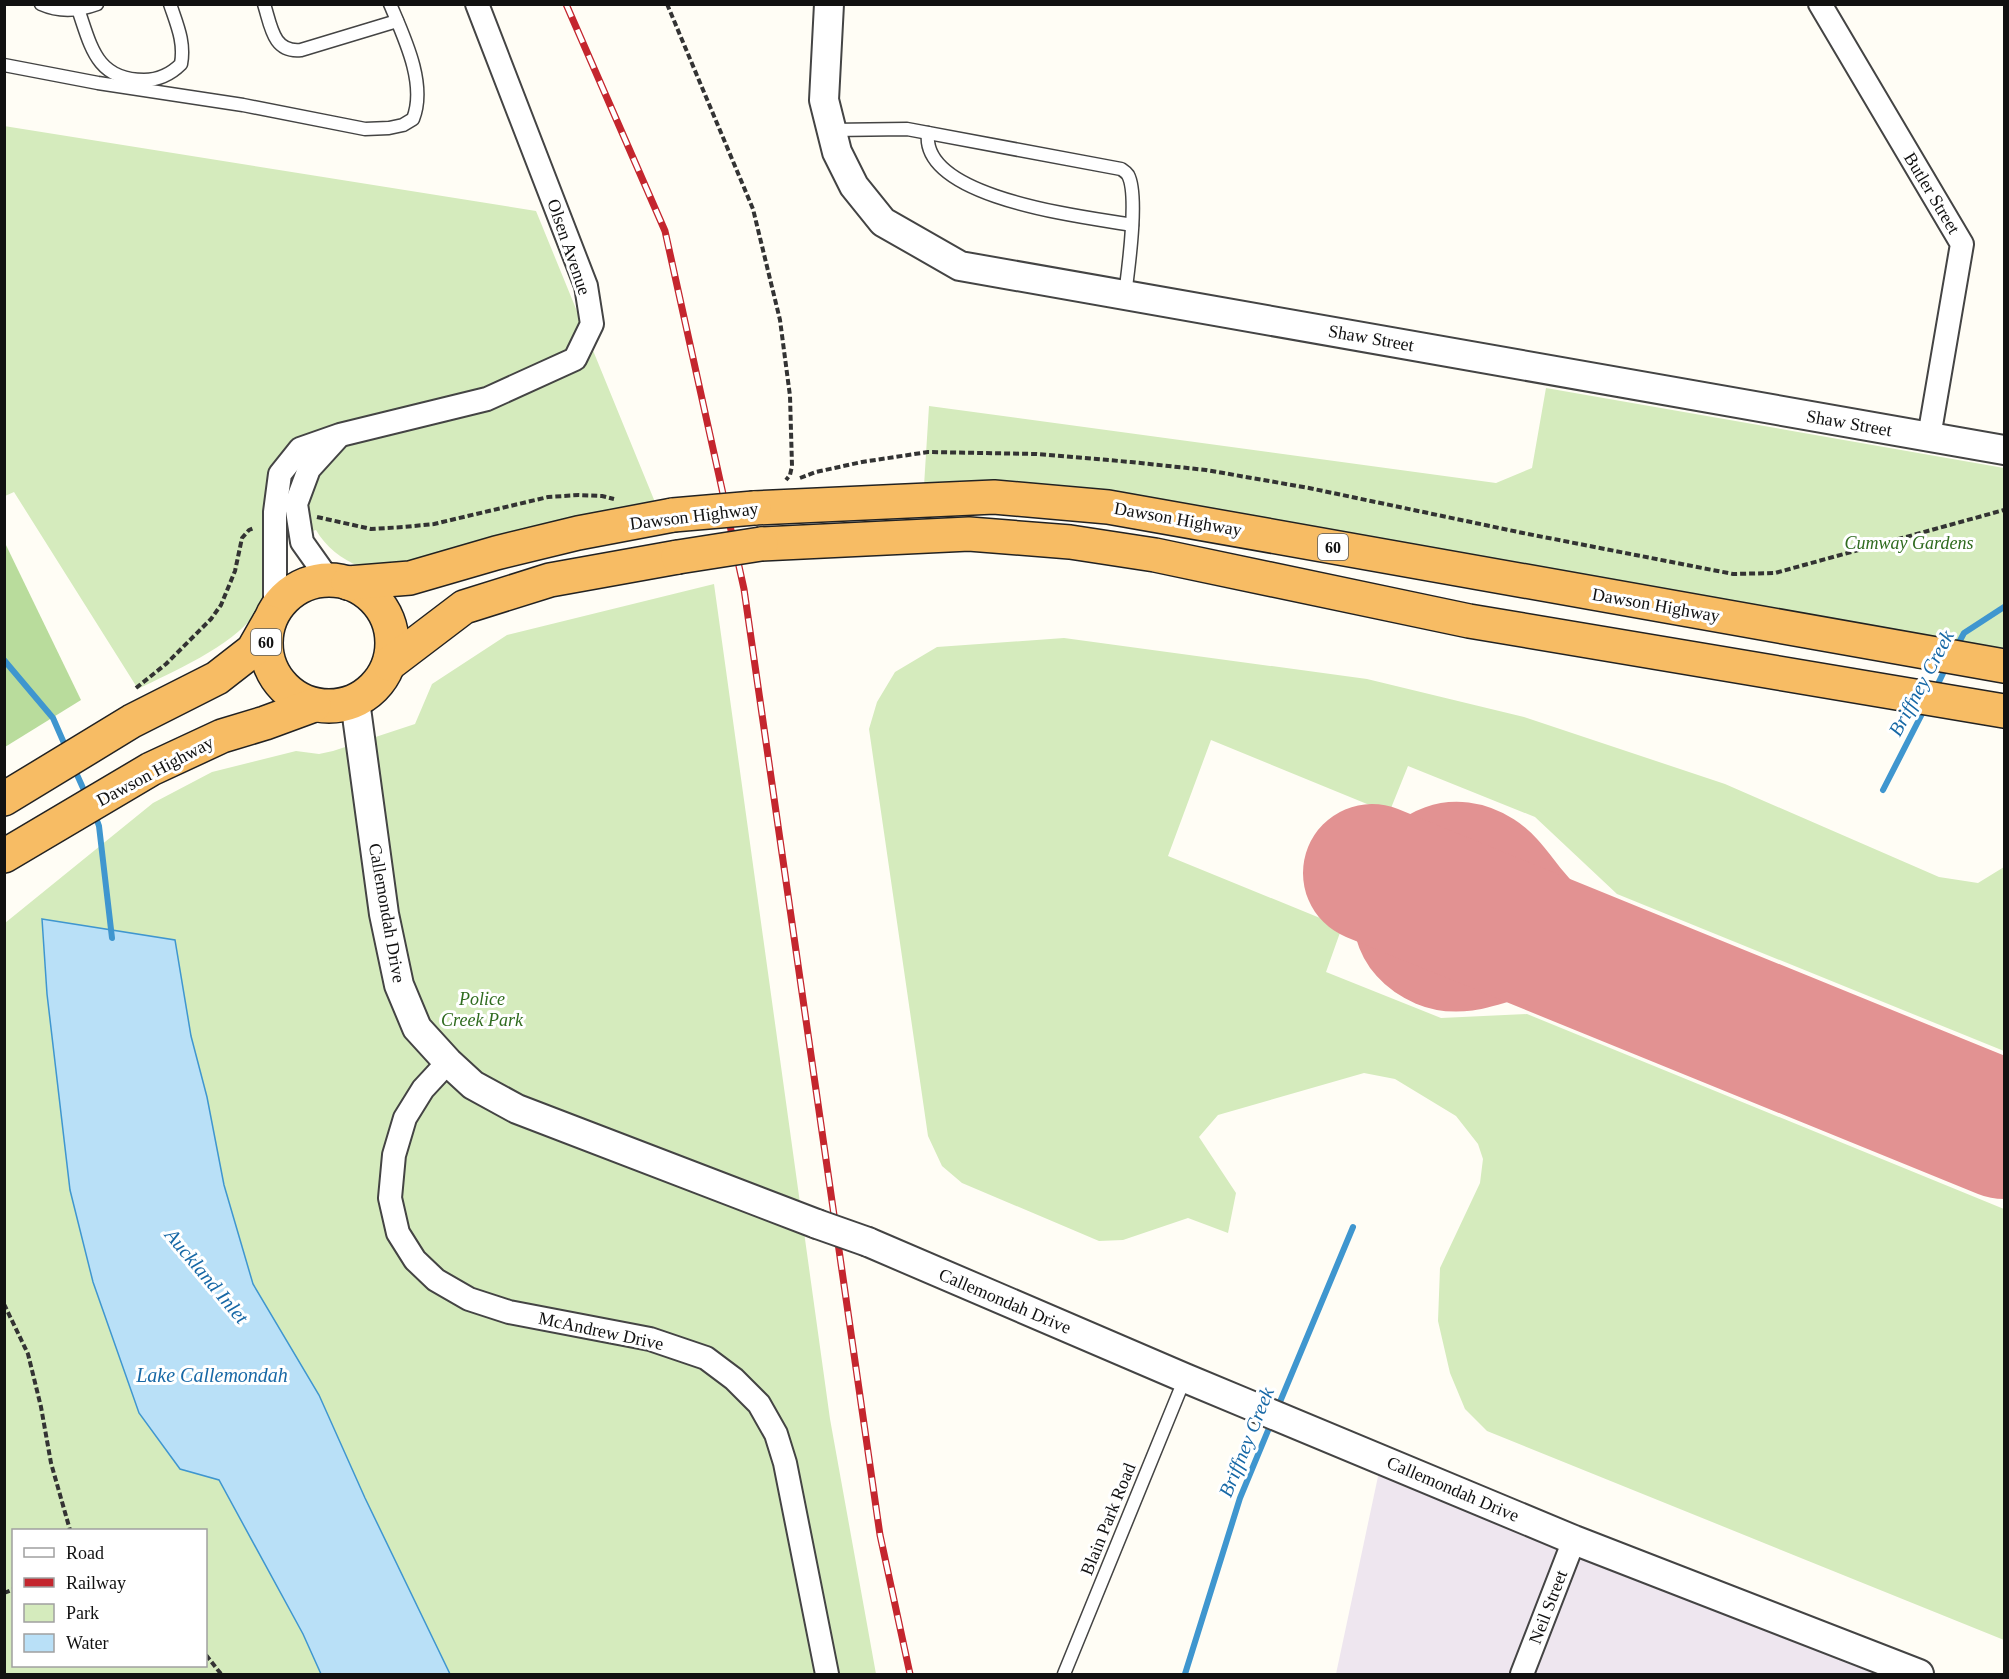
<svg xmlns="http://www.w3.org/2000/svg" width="2009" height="1679" viewBox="0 0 2009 1679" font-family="Georgia,serif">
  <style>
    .industrial { fill: #eee6ef }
    .green { fill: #d5ebbd; fill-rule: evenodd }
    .forest { fill: #b9dc9c }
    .water { fill: #b9e0f7; stroke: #3f96cf; stroke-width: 1.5 }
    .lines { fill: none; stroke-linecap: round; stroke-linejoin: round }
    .stream { stroke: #3f96cf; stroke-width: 6 }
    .taxiway { stroke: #e29292; stroke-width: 56 }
    .runway { stroke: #e29292; stroke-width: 138 }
    .service-casing { stroke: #444; stroke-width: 15 }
    .minor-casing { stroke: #444; stroke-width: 26 }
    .tertiary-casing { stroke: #444; stroke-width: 32 }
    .trunk-casing { stroke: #222; stroke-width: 36 }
    .path { stroke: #333; stroke-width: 4; stroke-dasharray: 6 3; stroke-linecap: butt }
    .service { stroke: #fff; stroke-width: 12 }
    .minor { stroke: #fff; stroke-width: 22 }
    .tertiary { stroke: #fff; stroke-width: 28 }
    .trunk { stroke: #f7bc64; stroke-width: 33 }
    .rail-casing { stroke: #c4262e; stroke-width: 7 }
    .rail { stroke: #fff; stroke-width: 4.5; stroke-dasharray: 14; stroke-linecap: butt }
    .tertiary-bridge-casing { stroke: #444; stroke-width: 32; stroke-linecap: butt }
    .trunk-bridge-casing { stroke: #222; stroke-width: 36; stroke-linecap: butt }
    .tertiary-bridge { stroke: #fff; stroke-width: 28 }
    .trunk-bridge { stroke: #f7bc64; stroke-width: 33 }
    .labels { text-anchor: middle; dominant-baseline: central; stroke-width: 6; stroke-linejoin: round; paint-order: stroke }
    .shield { fill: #fff; stroke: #585858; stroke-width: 1.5 }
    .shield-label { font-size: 16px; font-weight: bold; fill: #111 }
    .street-label { font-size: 18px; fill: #111; stroke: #fff }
    .park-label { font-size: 18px; font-style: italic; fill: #2f6b1f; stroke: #fff }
    .water-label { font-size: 20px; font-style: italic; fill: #1768a6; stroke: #fff }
  </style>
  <rect width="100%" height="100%" fill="#fffdf5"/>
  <path class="industrial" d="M1380,1467L1881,1674H1336Z"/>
  <g class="green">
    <path d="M4,126L536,211L657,507L452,559L359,566C341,559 326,547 316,530L266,544C266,558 268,576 266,590C257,637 177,669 138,689L14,492L5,496Z"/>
    <path d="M1546,388L2004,468V654L924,486L929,406L1496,483L1532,468Z"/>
    <path d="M714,584L830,1419L876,1674H450L365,1498L319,1395L253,1284L224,1185L207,1097L191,1036L42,919L47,994L70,1190L93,1282L139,1413L180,1469L219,1480L303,1634L321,1674H5V923L153,803L212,772L296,751L319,754L333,751L415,724L432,684L507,635ZM14,1530H206V1666H14Z"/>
    <path d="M1064,638L1367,679L1524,717L1725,784L1939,877L1978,883L2004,867V1051L1617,894L1535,817L1408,766L1389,813L1211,740L1168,856L1342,927L1326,972L1441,1018L1527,1014L2004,1209V1640L1487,1431L1465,1409L1450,1373L1438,1321L1440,1268L1480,1183L1483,1159L1478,1144L1456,1116L1395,1079L1364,1073L1218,1115L1199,1137L1236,1193L1228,1233L1188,1218L1123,1240L1099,1241L962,1183L942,1166L928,1136L869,729L877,702L895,672L937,647Z"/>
  </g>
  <path class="forest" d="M5,543L81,700L5,747Z"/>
  <path class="water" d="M42,919L175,940L191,1036L207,1097L224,1185L253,1284L319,1395L365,1498L450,1674H321L303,1634L219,1480L180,1469L139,1413L93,1282L70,1190L47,994Z"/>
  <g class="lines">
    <g class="stream">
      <path d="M1956,648L1964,633L2004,607"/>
      <path d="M4,660L53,718L67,750"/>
      <path d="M1936,688L1947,665"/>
      <path d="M74,768L87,797"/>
      <path d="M1883,790L1925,708"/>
      <path d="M95,815L99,826L112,938"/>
      <path d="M1277,1409L1353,1227"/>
      <path d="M1185,1674L1240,1498L1272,1421"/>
    </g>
    <path class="taxiway" d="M1609,969C1586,941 1563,914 1539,886C1527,871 1515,853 1499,843C1406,785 1327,935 1427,978C1482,1001 1534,945 1590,964L1711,1010"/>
    <path class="runway" d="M1372,873L2004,1130"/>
    <g class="service-casing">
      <g id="service">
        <path d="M41,4C59,12 78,11 97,4"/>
        <path d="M264,4C271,26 273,53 301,50L397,21"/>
        <path d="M78,9C91,46 96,80 144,80C159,80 170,75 181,64C185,42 177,25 170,4"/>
        <path d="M4,65L98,83L243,105L365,129L389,128L403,125L413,119C427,84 404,37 390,4"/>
        <path d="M832,130L907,129L1121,169C1124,171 1126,172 1128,175C1139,195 1128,271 1125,295"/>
        <path d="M928,133C920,199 1087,217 1132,225"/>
        <path d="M1064,1674L1185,1378"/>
      </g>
    </g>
    <g class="minor-casing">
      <g id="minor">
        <path d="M1820,4L1962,244L1929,437"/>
        <path d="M329,580L302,542L296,504L309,469L339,436"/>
        <path d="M275,611V512L280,474L300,449L340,435L487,399L575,359L592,324L586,286L477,4"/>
        <path d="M448,1062L423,1089L405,1118L394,1155L390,1198L398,1233L415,1260L436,1280L469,1299L509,1312L650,1339L706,1358L734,1379L759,1404L776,1434L785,1463L827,1674"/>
        <path d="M1522,1674L1574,1540"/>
      </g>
    </g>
    <g class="tertiary-casing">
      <g id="tertiary">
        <path d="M829,4L824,100L837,152L854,186L883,222L960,266L2004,450"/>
        <path d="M355,701L384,914L399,985L417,1028L448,1062L473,1085L517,1109L817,1224"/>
        <path d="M868,1242L1185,1378L1574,1540L1919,1674"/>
      </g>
    </g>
    <g class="trunk-casing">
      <g id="trunk">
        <path d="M754,508L994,497L1108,507L2004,666"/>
        <path d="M761,544L969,534L1070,542L1155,555L1469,621L2004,711"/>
        <circle cx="329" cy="643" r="63"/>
        <path d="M348,583L410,578L496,553L578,533L673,515"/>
        <path d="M389,664L464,607L550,580L678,557"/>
        <path d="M4,799L132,721L217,678L253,650L269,622"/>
        <path d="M4,856L151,769L222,736L265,723L314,705"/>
      </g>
    </g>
    <g class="path">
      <path d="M667,4L753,209L780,320L790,396L792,466L790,475L786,480"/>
      <path d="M800,478L816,472L862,462L928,452L1037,454L1131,462L1206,470L1309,488L1523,533L1733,574L1775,573L2004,510"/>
      <path d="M317,517L371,529L404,527L434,524L548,497L579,495L602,496L614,499"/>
      <path d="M136,688L166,664L211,619L221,605L235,571L242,538L249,530L254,528"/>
      <path d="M4,906V910"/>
      <path d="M4,1304L28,1354L41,1407L51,1463L70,1530"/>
      <path d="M4,1593L14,1589"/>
      <path d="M206,1655L221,1674"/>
    </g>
    <use href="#service" class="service"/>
    <use href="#minor" class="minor"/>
    <use href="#tertiary" class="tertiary"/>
    <use href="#trunk" class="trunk"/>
    <g class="rail-casing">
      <path id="rail" d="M566,4L665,231L744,589L880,1535L910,1674"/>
    </g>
    <use href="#rail" class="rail"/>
    <g class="tertiary-bridge-casing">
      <path id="tertiary-bridge" d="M817,1224L868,1242"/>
    </g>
    <g class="trunk-bridge-casing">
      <g id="trunk-bridge">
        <path d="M673,515L754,508"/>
        <path d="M678,557L761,544"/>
      </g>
    </g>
    <use href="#tertiary-bridge" class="tertiary-bridge"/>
    <use href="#trunk-bridge" class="trunk-bridge"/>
  </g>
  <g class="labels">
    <g class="shield">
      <rect x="1318" y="534" width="30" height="26" rx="4.5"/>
      <rect x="251" y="629" width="30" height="26" rx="4.5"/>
    </g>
    <g class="shield-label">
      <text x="1333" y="547">60</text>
      <text x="266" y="642">60</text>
    </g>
    <g class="street-label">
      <text transform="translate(1932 193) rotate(59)">Butler Street</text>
      <text transform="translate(569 247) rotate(71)">Olsen Avenue</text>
      <text transform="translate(1371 338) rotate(10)">Shaw Street</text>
      <text transform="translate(1849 423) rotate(10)">Shaw Street</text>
      <text transform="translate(694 516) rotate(-7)">Dawson Highway</text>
      <text transform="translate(1178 519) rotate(10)">Dawson Highway</text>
      <text transform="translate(1656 605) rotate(10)">Dawson Highway</text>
      <text transform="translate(155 771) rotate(-28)">Dawson Highway</text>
      <text transform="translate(387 913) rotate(80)">Callemondah Drive</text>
      <text transform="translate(1005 1301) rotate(23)">Callemondah Drive</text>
      <text transform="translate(601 1331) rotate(12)">McAndrew Drive</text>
      <text transform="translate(1453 1489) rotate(23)">Callemondah Drive</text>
      <text transform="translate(1108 1519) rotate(-68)">Blain Park Road</text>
      <text transform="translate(1548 1607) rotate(-69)">Neil Street</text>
    </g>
    <g class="park-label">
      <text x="1909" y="543">Cumway Gardens</text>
      <text x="482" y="999">Police<tspan x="482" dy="21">Creek Park</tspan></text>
    </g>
    <g class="water-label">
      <text transform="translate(1921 683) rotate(-62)">Briffney Creek</text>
      <text transform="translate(207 1276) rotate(50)">Auckland Inlet</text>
      <text x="212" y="1375">Lake Callemondah</text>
      <text transform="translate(1246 1442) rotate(-68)">Briffney Creek</text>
    </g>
  </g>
  <rect width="2009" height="1679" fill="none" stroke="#111111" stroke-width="12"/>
  <rect x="12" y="1529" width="195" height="138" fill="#ffffff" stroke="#a0a0a0" stroke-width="1.5"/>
  <rect x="24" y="1548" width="30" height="9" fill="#ffffff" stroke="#a0a0a0" stroke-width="1.5"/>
  <text x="66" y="1559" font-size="18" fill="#111111">Road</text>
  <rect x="24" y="1578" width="30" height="9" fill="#c4262e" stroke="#a0a0a0" stroke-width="1.5"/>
  <text x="66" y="1589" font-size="18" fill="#111111">Railway</text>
  <rect x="24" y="1604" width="30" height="18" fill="#d5ebbd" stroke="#a0a0a0" stroke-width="1.5"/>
  <text x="66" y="1619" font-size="18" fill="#111111">Park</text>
  <rect x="24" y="1634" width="30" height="18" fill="#b9e0f7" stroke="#a0a0a0" stroke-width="1.5"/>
  <text x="66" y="1649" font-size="18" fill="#111111">Water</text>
</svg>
